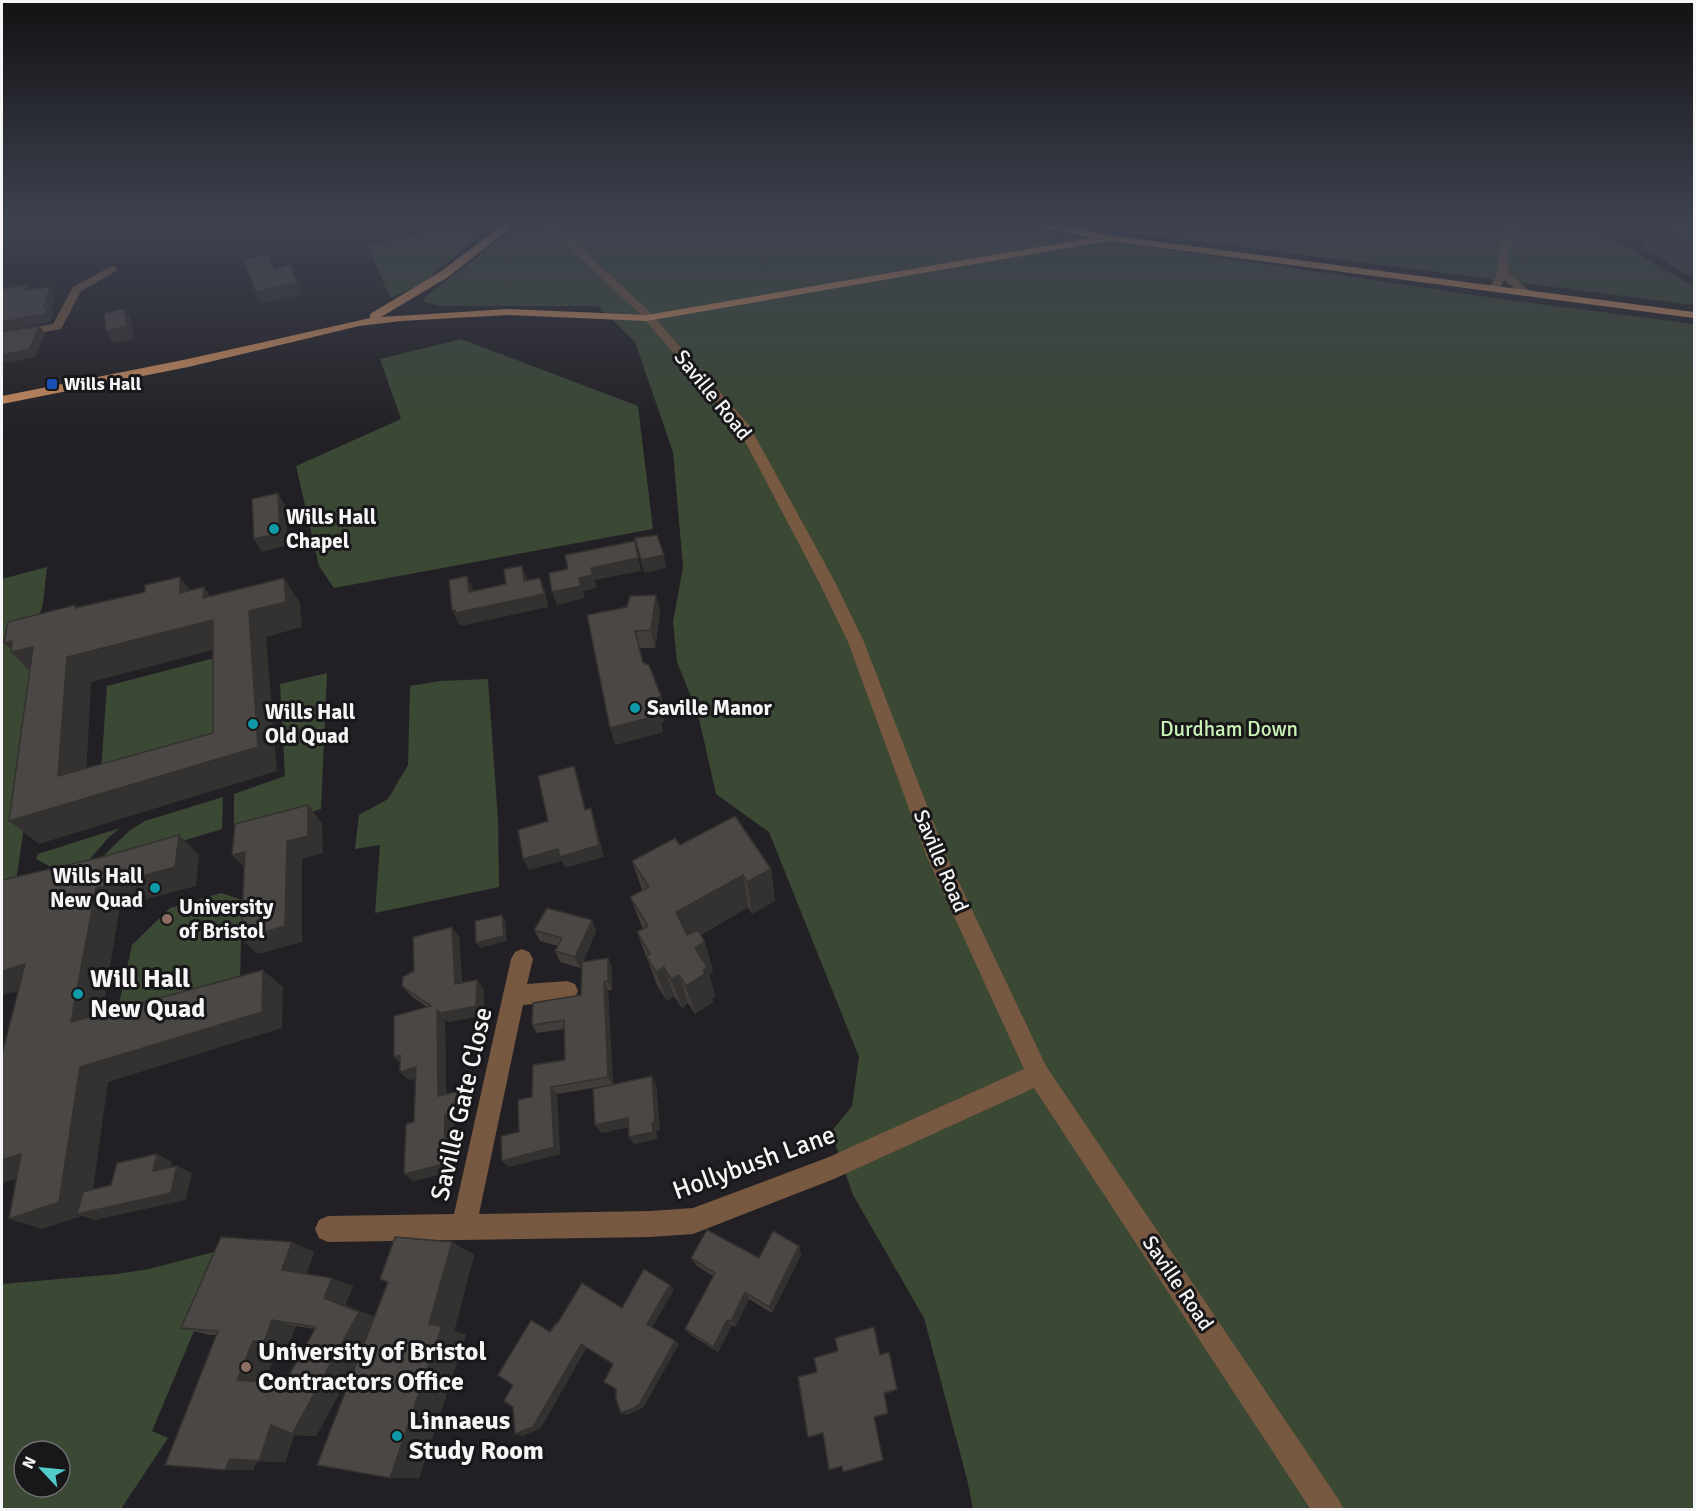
<svg xmlns="http://www.w3.org/2000/svg" width="1696" height="1511" viewBox="0 0 1696 1511" font-family="Signika,sans-serif">
  <style>
    .green { fill: #3b4834; fill-rule: evenodd }
    .lines { fill: none; stroke-linecap: round; stroke-linejoin: round }
    .minor { fill: #775841; fill-rule: evenodd }
    .major { fill: #cd8d5d; fill-rule: evenodd }
    .wall { fill: #403d3a; fill-rule: evenodd }
    .shaded-wall { fill: #343230 }
    .building { fill: #4a4744; stroke: #343230; stroke-width: 1.5; fill-rule: evenodd }
    .transit-dot { fill: #1a4fb4; stroke: #18171a; stroke-width: 2 }
    .culture-dot { fill: #0f9aa8; stroke: #18171a; stroke-width: 2 }
    .education-dot { fill: #8d6e63; stroke: #18171a; stroke-width: 2 }
    .labels { text-anchor: middle; dominant-baseline: central; stroke-width: 6; stroke-linejoin: round; paint-order: stroke }
    .far-poi-label { font-size: 18px; font-weight: bold; fill: #f5f4f6; stroke: #18171a; text-anchor: start }
    .street-label { font-size: 21px; fill: #f5f4f6; stroke: #18171a }
    .poi-label { font-size: 21px; font-weight: bold; fill: #f5f4f6; stroke: #18171a; text-anchor: start }
    .park-label { font-size: 21px; fill: #caf2b7; stroke: #18171a }
    .near-poi-label { font-size: 26px; font-weight: bold; fill: #f5f4f6; stroke: #18171a; text-anchor: start }
    .near-street-label { font-size: 26px; fill: #f5f4f6; stroke: #18171a }
  </style>
  <rect width="100%" height="100%" fill="#222024"/>
  <g class="green">
    <path d="M456,225H494L420,285L390,298L368,246Z"/>
    <path d="M519,225H1017L1055,233L1508,300L1694,324V1509H973L967,1479L924,1318L853,1195L831,1132L852,1106L859,1057L769,832L716,794L698,714L677,662L673,622L683,567L673,452L635,342L598,306H440L424,302L425,297Z"/>
    <path d="M1069,225H1589L1694,287V305Z"/>
    <path d="M461,339L638,406L653,529L334,588L319,566L296,466L401,419L380,359Z"/>
    <path d="M47,567L43,603L30,648L27,669L35,668L42,702L15,889L2,896V579Z"/>
    <path d="M218,657L220,751L100,786L107,686Z"/>
    <path d="M327,673L321,809L251,831L246,823L234,825V794L285,776L280,684Z"/>
    <path d="M488,679L498,820L499,887L375,913L380,845L355,849L359,815L388,799L408,765L410,686L440,681Z"/>
    <path d="M223,797L222,829L90,869L129,831L145,821Z"/>
    <path d="M120,828L109,837L81,869L64,874L36,859L38,854Z"/>
    <path d="M221,893L242,900L240,982L140,1015L119,1004L132,945L170,908Z"/>
    <path d="M229,1248L152,1431L168,1438L121,1509L2,1510V1284L117,1274L149,1269ZM24,1451H60V1487H24Z"/>
  </g>
  <g class="lines">
    <g class="minor">
      <path d="M545,225H556L647,309L749,425L835,582L864,642L946,855L1046,1066L1339,1500L1344,1510H1311L1034,1088L834,1179L693,1234L650,1237L328,1242L319,1238L315,1229L319,1220L328,1216L454,1214L511,959L515,952L522,949L529,952L533,959L527,984L567,981L575,984L578,991L575,998L567,1001L523,1005L479,1214L650,1211L693,1208L829,1157L1024,1069L926,855L848,642L819,582L737,426L639,313Z"/>
      <path d="M1509,225H1519L1509,247L1508,272L1531,292V296H1523L1504,280L1498,291H1490L1489,289L1498,272L1499,247Z"/>
      <path d="M112,266L117,269L116,271L81,291L61,329L2,339V333L53,324L73,287Z"/>
    </g>
    <path class="major" d="M503,225H514L448,277L381,317L508,309L647,315L1091,238L1034,225H1056L1108,235L1694,312V318L1108,241L647,321L508,315L401,321L359,326L188,367L2,404V396L188,359L370,318V314L440,272Z"/>
  </g>
  <g class="wall">
    <path d="M1655,225H1695V275L1686,274L1641,247Z"/>
    <path d="M656,595L660,613L655,648H639L643,663L661,696L665,713L662,714L664,721L661,722L663,732L615,745L627,607Z"/>
    <path d="M680,845L771,869L775,901L752,914L748,907L701,935L705,942L713,972L709,974L715,996L712,998L713,1002L695,1014L688,1003L682,1008L674,996L667,1001L657,985L637,932L643,929L630,897L642,890L632,861Z"/>
    <path d="M592,920L596,931L583,962L608,958L612,967V990H608L613,1084L652,1076L656,1085L660,1130L656,1131L657,1139L634,1144L629,1137V1127L601,1133L611,1085L557,1094L560,1154L508,1167L519,1132L532,1097L565,1060L564,1029L537,1033L532,1025L581,995L582,965L580,968L560,962L555,951L558,946L540,941L534,930Z"/>
    <path d="M452,927L459,937L462,983L484,990L483,1015L449,1022L445,1019L446,1094L460,1091L468,1099L461,1121L454,1123L453,1171L413,1181L414,1122L416,1078L409,1080L400,1072V1062L394,1057L427,1007L411,996L402,986L414,971Z"/>
    <path d="M452,1242L474,1255L454,1331L466,1335L419,1478L358,1359L316,1436L294,1435L285,1462L257,1461L253,1470H225L217,1335H209L181,1328L314,1252L306,1274L353,1286L345,1305L374,1317ZM296,1326L315,1329L284,1384L264,1382L278,1347H288Z"/>
    <path d="M799,1246L801,1255L772,1313L749,1299L735,1327L732,1325L718,1352L691,1335L685,1329L713,1276L697,1266L691,1258H759Z"/>
  </g>
  <g class="shaded-wall">
    <path d="M290,264L303,294L261,304L256,292Z"/>
    <path d="M50,287L55,294L51,310L54,314L50,322L2,331V322L44,307Z"/>
    <path d="M124,309L132,321L134,339L114,343L106,331Z"/>
    <path d="M40,326L45,334L35,357L9,363L7,361L2,363V353Z"/>
    <path d="M278,493L285,506L288,545L262,552L254,539Z"/>
    <path d="M635,541L641,571L595,580L596,588L583,591L585,598L557,605L552,592L579,578L591,568Z"/>
    <path d="M664,555L666,568L644,573L641,560Z"/>
    <path d="M522,566L527,579L529,594L524,581Z"/>
    <path d="M467,576L473,589L475,604L469,592Z"/>
    <path d="M180,577L199,602L180,593Z"/>
    <path d="M284,578L300,603L302,627L266,637L277,771L39,844L9,821L58,776L67,657L213,620L232,645L91,682L85,799L258,747L249,611Z"/>
    <path d="M540,578L545,590L548,607L461,626L459,623H458L452,610Z"/>
    <path d="M204,587L222,613L203,598Z"/>
    <path d="M656,595L660,613L655,648L651,630Z"/>
    <path d="M12,641L33,647L36,678L11,652H14L4,643Z"/>
    <path d="M661,696L665,713L662,714L664,721L661,722L663,732L615,745L610,728L658,697Z"/>
    <path d="M574,766L578,778L589,822L585,810Z"/>
    <path d="M308,805L322,823L323,853L302,859V942L258,954L241,939L287,841Z"/>
    <path d="M591,808L595,820L604,857L565,868L562,861L529,870L523,859Z"/>
    <path d="M179,835L199,855L196,886L120,906L98,1038L71,1022L96,888Z"/>
    <path d="M245,852L249,872L232,855Z"/>
    <path d="M771,869L775,901L752,914L747,882Z"/>
    <path d="M743,875L748,907L686,943L676,912Z"/>
    <path d="M502,915L505,920L507,941L480,948L476,943Z"/>
    <path d="M592,920L596,931L580,968L575,957Z"/>
    <path d="M452,927L459,937L462,994L455,984Z"/>
    <path d="M705,942L713,972L709,974L715,996L712,998L713,1002L695,1014L686,986L695,948Z"/>
    <path d="M608,958L612,967V990L608,981Z"/>
    <path d="M25,964L53,982L2,995V971Z"/>
    <path d="M664,967L674,996L667,1001L656,972Z"/>
    <path d="M263,970L283,987L282,1028L108,1082L90,1211L177,1166L192,1173L186,1200L95,1220L82,1216L42,1229L9,1219L80,1067Z"/>
    <path d="M679,975L688,1003L682,1008L671,979Z"/>
    <path d="M477,980L484,990L483,1015L449,1022L441,1013Z"/>
    <path d="M604,982L608,990L613,1085L608,1077Z"/>
    <path d="M437,1010L445,1019L446,1104L438,1096Z"/>
    <path d="M400,1055L403,1065L394,1057Z"/>
    <path d="M416,1067L425,1076L409,1080L400,1072Z"/>
    <path d="M652,1076L656,1085L660,1130L656,1131L657,1139L634,1144L629,1137L652,1123Z"/>
    <path d="M551,1087L557,1094L560,1154L508,1167L502,1161Z"/>
    <path d="M460,1091L468,1099L461,1121L454,1123L453,1171L413,1181L404,1174L445,1115Z"/>
    <path d="M628,1118L633,1126L601,1133L595,1125Z"/>
    <path d="M21,1154L52,1167L2,1183V1160Z"/>
    <path d="M157,1154L172,1162L169,1178L153,1171Z"/>
    <path d="M292,1242L314,1252L305,1279L282,1270Z"/>
    <path d="M452,1242L474,1255L454,1331L466,1335L419,1478H390L429,1324Z"/>
    <path d="M799,1246L801,1255L772,1313L769,1307Z"/>
    <path d="M332,1278L353,1286L345,1305L380,1319L316,1436L294,1435L285,1462L259,1461L271,1425L359,1312L324,1298Z"/>
    <path d="M670,1285L674,1290L652,1327L647,1324Z"/>
    <path d="M745,1292L749,1299L735,1327L731,1321Z"/>
    <path d="M272,1320L296,1326L288,1347L264,1342Z"/>
    <path d="M727,1320L732,1325L718,1352L713,1347Z"/>
    <path d="M253,1341L278,1347L264,1384L237,1380Z"/>
    <path d="M675,1341L679,1344L645,1405L639,1410L627,1415L621,1413Z"/>
    <path d="M581,1344L587,1347L541,1428L523,1436L515,1434Z"/>
    <path d="M897,1389L895,1391L883,1395L884,1393Z"/>
    <path d="M888,1413L887,1415L874,1418V1417Z"/>
    <path d="M823,1433V1434L809,1438L808,1437Z"/>
    <path d="M230,1459L257,1460L253,1470H225Z"/>
  </g>
  <g class="building">
    <path d="M1657,225H1695V247Z"/>
    <path d="M268,254L275,269L290,264L297,283L256,292L244,260Z"/>
    <path d="M27,285L25,290L50,287L44,307L48,306L45,314L2,322V289Z"/>
    <path d="M124,309L127,326L106,331L104,313Z"/>
    <path d="M40,326L29,349L3,355V353H2V332Z"/>
    <path d="M278,493L280,533L254,539L252,499Z"/>
    <path d="M657,535L664,555L641,560L635,538Z"/>
    <path d="M635,541L638,558L591,568L593,575L579,578L581,586L552,592L549,573L568,569L565,555Z"/>
    <path d="M522,566L524,581L540,578L544,594L455,613V610H452L449,580L467,576L469,592L506,584L504,569Z"/>
    <path d="M180,577V593L204,587L203,598L284,578L286,602L249,611L258,747L9,821L33,647L11,652L12,641L4,643L8,622L75,605V608L145,592V585ZM213,620V733L58,776L67,657Z"/>
    <path d="M656,595L651,630L635,631L643,663L649,665L661,696L658,697L660,704L656,705L659,715L610,728L587,615L627,607L630,596Z"/>
    <path d="M574,766L585,810L591,808L599,845L560,857L558,849L523,859L518,830L548,821L538,776Z"/>
    <path d="M308,805V836L287,841L285,926L241,939L245,852L232,855L235,824Z"/>
    <path d="M735,816L771,869L747,882L743,875L676,912L687,935L698,930L705,942L695,948L707,967L703,970L705,974L686,986L679,975L671,979L664,967L656,972L646,956L650,954L637,932L648,926L630,897L649,887L632,861L675,838L680,845Z"/>
    <path d="M179,835L175,867L96,888L71,1022L263,970L262,1012L80,1067L59,1202L9,1219L21,1154L2,1160V1055L25,964L2,971V880L102,857Z"/>
    <path d="M547,908L592,920L575,957L555,951L562,938L534,930Z"/>
    <path d="M502,915L504,936L476,943L475,921Z"/>
    <path d="M452,927L455,984L477,980L476,1006L441,1013L437,1010L438,1096L460,1091L453,1114L445,1115L444,1164L404,1174L406,1124L414,1122L416,1067L400,1072V1055L394,1057V1016L431,1006L402,986L403,977L414,971L413,937Z"/>
    <path d="M608,958V981L604,982L608,1077L551,1087L554,1147L502,1161L501,1136L519,1132L518,1100L532,1097L533,1065L565,1060L564,1020L532,1025L533,1003L581,995L582,962Z"/>
    <path d="M652,1076L655,1122L652,1123L653,1132L629,1137L628,1118L595,1125L593,1089Z"/>
    <path d="M157,1154L153,1171L177,1166L171,1193L77,1214L83,1192L111,1185L117,1163Z"/>
    <path d="M707,1230L759,1258L773,1231L799,1246L769,1307L745,1292L731,1321L727,1320L713,1347L685,1329L715,1273L691,1258Z"/>
    <path d="M221,1237L292,1242L282,1270L332,1278L324,1298L359,1312L292,1434L271,1425L259,1461L230,1459L225,1470L165,1465L218,1331L181,1328ZM272,1320L316,1327L284,1384L237,1380L253,1341L264,1342Z"/>
    <path d="M395,1237L452,1242L429,1324L442,1326L390,1478L317,1465L388,1282L380,1279Z"/>
    <path d="M644,1269L670,1285L647,1324L675,1341L640,1403L634,1408L621,1413L616,1400V1389L604,1382L613,1364L581,1344L533,1427L515,1434L513,1407L504,1401L513,1385L498,1375L531,1320L550,1332L556,1323L557,1324L582,1283L622,1308Z"/>
    <path d="M874,1327L880,1355L889,1352L897,1389L884,1393L888,1413L874,1417L883,1460L843,1472L842,1466L829,1470L823,1433L808,1437L798,1377L817,1372L814,1358L838,1351L835,1338Z"/>
  </g>
  <linearGradient id="sky" x2="0" y2="1"><stop stop-color="#131214"/><stop offset="0.51" stop-color="#3e4250"/><stop offset="1" stop-color="#3e4250" stop-opacity="0"/></linearGradient>
  <rect width="1696" height="437" fill="url(#sky)"/>
  <rect class="transit-dot" x="46" y="378" width="12" height="12" rx="3"/>
  <g class="culture-dot">
    <circle cx="274" cy="529" r="6"/>
    <circle cx="635" cy="708" r="6"/>
    <circle cx="253" cy="724" r="6"/>
    <circle cx="155" cy="888" r="6"/>
    <circle cx="78" cy="994" r="6"/>
    <circle cx="397" cy="1436" r="6"/>
  </g>
  <g class="education-dot">
    <circle cx="167" cy="919" r="6"/>
    <circle cx="246" cy="1367" r="6"/>
  </g>
  <g class="labels">
    <g class="far-poi-label">
      <text x="64" y="384">Wills Hall</text>
    </g>
    <g class="street-label">
      <text transform="translate(713 395) rotate(51)">Saville Road</text>
      <text transform="translate(941 861) rotate(67)">Saville Road</text>
      <text transform="translate(1178 1283) rotate(56)">Saville Road</text>
    </g>
    <g class="poi-label">
      <text x="286" y="517">Wills Hall<tspan x="286" dy="24">Chapel</tspan></text>
      <text x="647" y="708">Saville Manor</text>
      <text x="265" y="712">Wills Hall<tspan x="265" dy="24">Old Quad</tspan></text>
      <text x="143" y="876" text-anchor="end">Wills Hall<tspan x="143" dy="24">New Quad</tspan></text>
      <text x="179" y="907">University<tspan x="179" dy="24">of Bristol</tspan></text>
    </g>
    <g class="park-label">
      <text x="1229" y="729">Durdham Down</text>
    </g>
    <g class="near-poi-label">
      <text x="90" y="979">Will Hall<tspan x="90" dy="30">New Quad</tspan></text>
      <text x="258" y="1352">University of Bristol<tspan x="258" dy="30">Contractors Office</tspan></text>
      <text x="409" y="1421">Linnaeus<tspan x="409" dy="30">Study Room</tspan></text>
    </g>
    <g class="near-street-label">
      <text transform="translate(462 1104) rotate(-77)">Saville Gate Close</text>
      <text transform="translate(754 1163) rotate(-20)">Hollybush Lane</text>
    </g>
  </g>
  <rect width="1696" height="1511" fill="none" stroke="#f5f4f6" stroke-width="6"/>
  <g transform="translate(42 1469) rotate(296)"><circle r="28" fill="#18171a" stroke="#706f72" stroke-width="1.5"/>
  <path d="M0-4.5L10 22L0 15L-10 22Z" fill="#53cdcb"/>
  <text y="-9" font-size="16" font-weight="bold" text-anchor="middle" fill="#f5f4f6">N</text>
  </g>
</svg>
